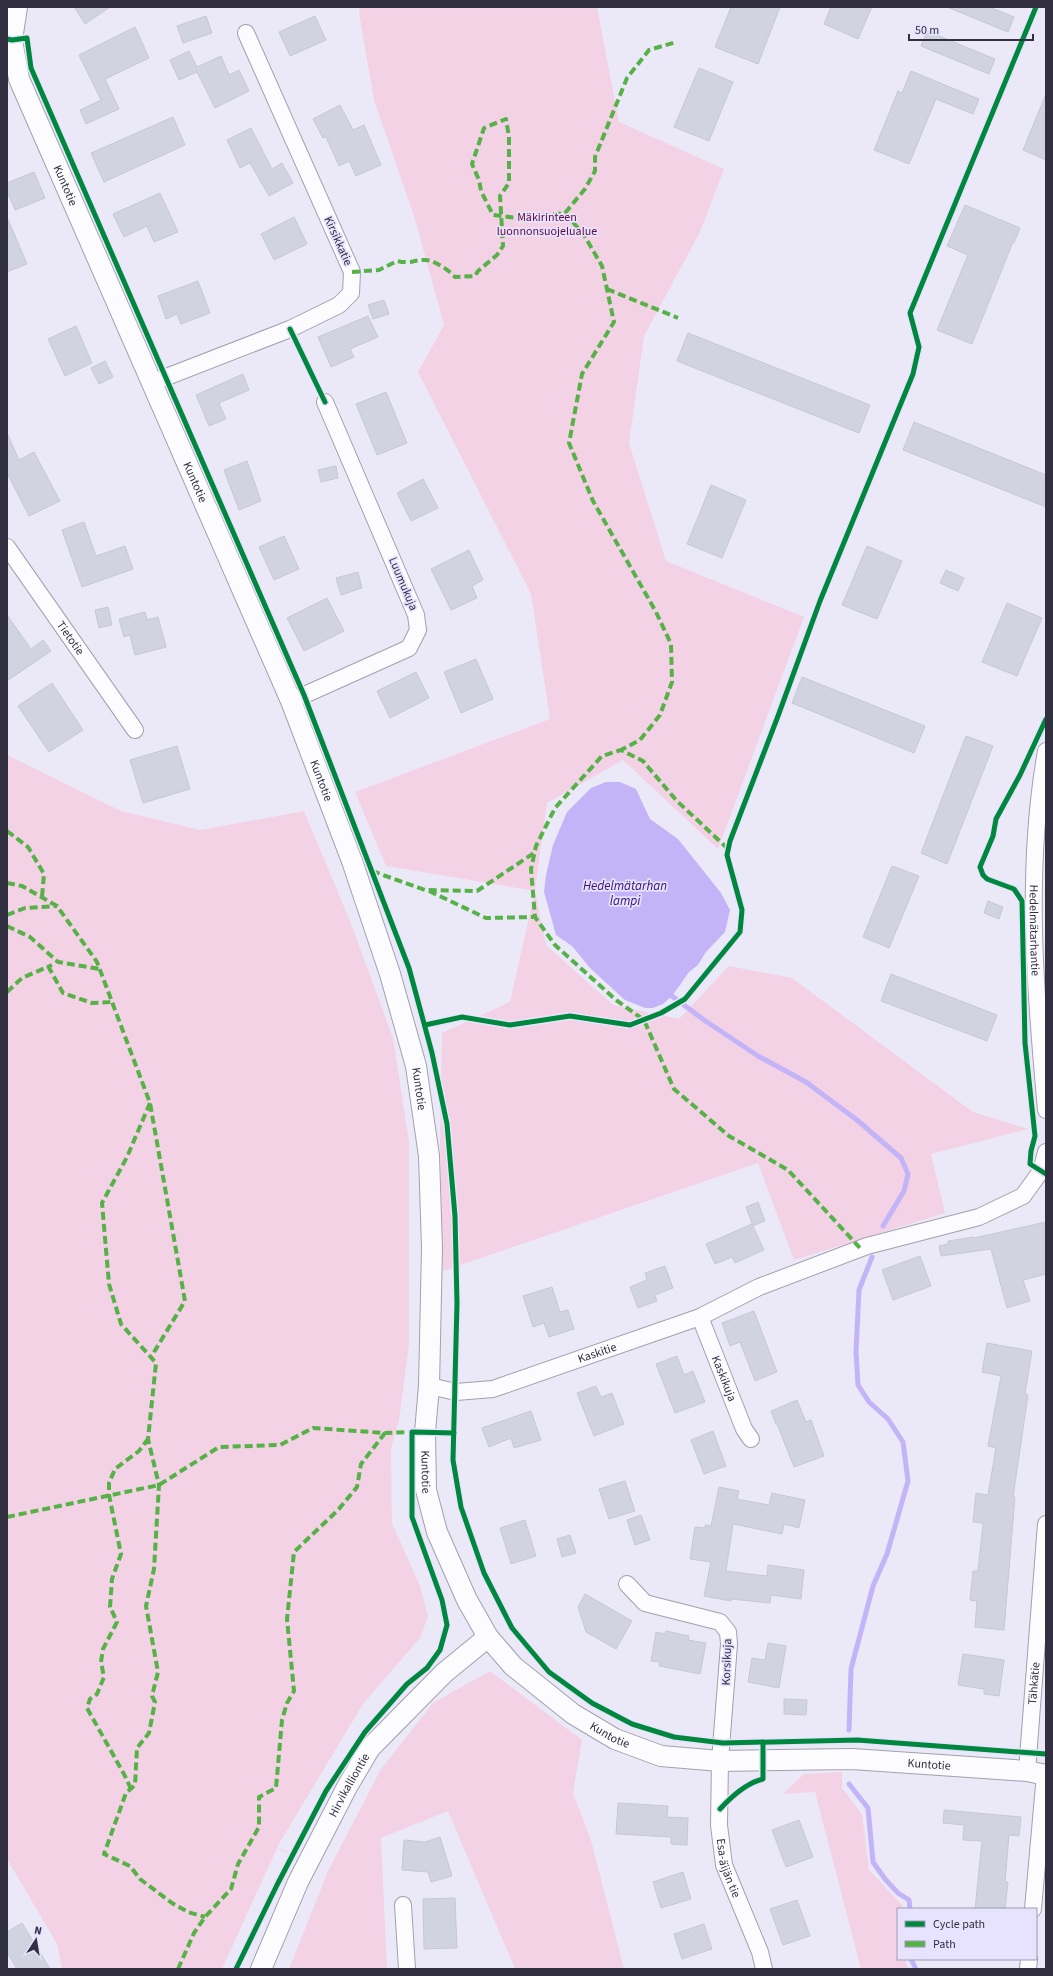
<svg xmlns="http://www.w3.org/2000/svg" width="1053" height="1976" viewBox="0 0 1053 1976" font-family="'Source Sans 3',sans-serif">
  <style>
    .green { fill: #f4d2e6 }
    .water { fill: #c3b4f8 }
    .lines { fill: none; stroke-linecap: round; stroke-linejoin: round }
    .stream { stroke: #c3b4f8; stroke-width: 5 }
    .building { fill: #d1d3e1; stroke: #c7c8d6 }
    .minor-casing { stroke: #a2a0ae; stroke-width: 18 }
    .tertiary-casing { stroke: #a2a0ae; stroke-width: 22 }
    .minor { stroke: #fcfcfe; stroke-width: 16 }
    .tertiary { stroke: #fcfcfe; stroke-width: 20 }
    .quiet { stroke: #56b247; stroke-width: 4; stroke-dasharray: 8 4; stroke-linecap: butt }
    .cycleway-casing { stroke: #e7e3fe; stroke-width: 8 }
    .cycleway { stroke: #00873e; stroke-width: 5 }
    .labels { text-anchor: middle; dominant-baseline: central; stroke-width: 3.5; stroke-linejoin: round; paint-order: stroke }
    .street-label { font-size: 12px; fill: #322f40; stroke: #e7e3fe }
    .park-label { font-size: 12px; fill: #620b3c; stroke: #e7e3fe }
    .water-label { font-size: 13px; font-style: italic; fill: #390f78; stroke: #e7e3fe }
  </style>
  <rect width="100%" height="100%" fill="#ebe9f8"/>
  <g class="green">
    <path d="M360,7H597L619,122L724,169L700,232L644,336L629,443L666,561L804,617L718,849L623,760L547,803L535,891L546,945L613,1005L679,1019L729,966L792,978L973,1112L1028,1129L931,1154L945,1213L794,1260L758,1163L443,1271L440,1140L442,1033L510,1002L535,891L386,866L355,792L550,719L531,594L418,372L444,325L415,219L374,100L359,13Z"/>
    <path d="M7,755L121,811L200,830L304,811L350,921L393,1038L409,1142V1344L399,1421L391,1449L392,1523L420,1586L428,1616L420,1638L363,1704L277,1847L328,1871L381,1769L433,1703L490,1671L582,1740L573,1793L591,1840L624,1969H515L448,1811L381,1838L387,1969H289L328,1871L277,1848L222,1969H62L57,1944L7,1859Z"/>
    <path d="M842,1772V1788L862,1814L869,1870L903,1906V1909H898V1959H905L908,1969H861L815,1792L783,1794L804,1774Z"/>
  </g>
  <path class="water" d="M606,782H620L636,789L650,819L678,839L721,893L730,910L725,932L706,952L698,965L689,972L672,996L663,1004L653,1008H645L625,1000L590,968L572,946L556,935L544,892L546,875L553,845L567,812L591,788Z"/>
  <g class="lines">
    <g class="stream">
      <path d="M672,996L704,1020L758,1056L806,1082L857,1120L901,1158L908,1174L904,1191L883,1226"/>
      <path d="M849,1730L851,1669L873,1586L887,1554L908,1481L903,1442L888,1419L869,1402L858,1385L856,1352L859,1290L872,1257"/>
      <path d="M849,1784L868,1808L873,1862L885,1879L898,1893L909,1900L910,1909"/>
      <path d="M911,1959L916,1969"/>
    </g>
  </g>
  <g class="building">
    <path d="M74,7H110L85,24Z"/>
    <path d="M731,7H780L758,64L715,47Z"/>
    <path d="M831,7H872L858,39L824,24Z"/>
    <path d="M947,7H989L1014,17L1008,32Z"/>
    <path d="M206,16L212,33L183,43L177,26Z"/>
    <path d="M315,16L326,40L290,56L279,32Z"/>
    <path d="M135,27L149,58L105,79L119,109L86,124L80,110L101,100L79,55Z"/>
    <path d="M927,31L995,59L989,74L921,46Z"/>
    <path d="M189,51L197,67L221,56L229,75L239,70L249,91L215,108L197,72L179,80L170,60Z"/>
    <path d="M699,68L733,82L709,141L674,127Z"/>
    <path d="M911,71L979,99L973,114L936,99L909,164L874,150L898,91L902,93Z"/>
    <path d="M1046,94V160L1023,150Z"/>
    <path d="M340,105L353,130L364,125L381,165L356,176L349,161L339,166L326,137L323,138L313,119Z"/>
    <path d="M173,117L185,145L104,182L91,153Z"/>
    <path d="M251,128L272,169L282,163L293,183L269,196L250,163L240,168L227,140Z"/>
    <path d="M34,172L45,198L15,210L7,191V183Z"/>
    <path d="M160,193L178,232L154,242L147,226L124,237L113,214Z"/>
    <path d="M965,205L1020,228L1014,243L1013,242L972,344L937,330L968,255L947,246Z"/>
    <path d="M7,217L27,264L7,272Z"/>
    <path d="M294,217L307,244L274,260L261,234Z"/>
    <path d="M198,281L210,313L181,324L177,314L166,319L158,296Z"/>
    <path d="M384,300L389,314L373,319L368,305Z"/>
    <path d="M368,316L378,337L350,349L354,357L331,367L318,337Z"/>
    <path d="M76,326L92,363L65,376L48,339Z"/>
    <path d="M688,333L870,405L859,433L677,361Z"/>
    <path d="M105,361L113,377L99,384L91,368Z"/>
    <path d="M243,374L249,390L219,403L226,419L209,426L196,395Z"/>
    <path d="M386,392L407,443L377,455L356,404Z"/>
    <path d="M914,422L1046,475V507L903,450Z"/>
    <path d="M7,433L19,460L34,452L60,501L29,516L7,473Z"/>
    <path d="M247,461L261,501L239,510L224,470Z"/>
    <path d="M336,466L338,478L321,482L318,470Z"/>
    <path d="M423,479L438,508L411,521L397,493Z"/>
    <path d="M711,485L746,500L722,558L687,544Z"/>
    <path d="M84,522L96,556L125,546L133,569L82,587L62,530Z"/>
    <path d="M284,536L299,569L274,580L259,547Z"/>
    <path d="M867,546L902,561L877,619L842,605Z"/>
    <path d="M469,550L483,580L472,586L477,598L451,610L431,569Z"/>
    <path d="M946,570L964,578L958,591L940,583Z"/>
    <path d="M358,572L362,588L341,595L336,578Z"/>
    <path d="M327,598L344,631L304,651L287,618Z"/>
    <path d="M1007,603L1042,618L1017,676L982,662Z"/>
    <path d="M108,607L112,625L99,628L95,610Z"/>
    <path d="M145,612L147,620L158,617L166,647L135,655L130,635L124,637L119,619Z"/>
    <path d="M7,615L31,649L43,640L51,651L7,681Z"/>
    <path d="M476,659L493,699L461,713L444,672Z"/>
    <path d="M416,672L429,698L390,718L377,691Z"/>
    <path d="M802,677L925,726L914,753L792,703Z"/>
    <path d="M52,683L83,730L49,752L18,706Z"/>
    <path d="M966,736L993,746L947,864L921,853Z"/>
    <path d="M177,746L190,789L143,803L130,760Z"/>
    <path d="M892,866L919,876L889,948L863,937Z"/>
    <path d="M988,901L1003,907L999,919L984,913Z"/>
    <path d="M891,974L997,1015L987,1041L881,1001Z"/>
    <path d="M758,1202L765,1221L753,1226L746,1207Z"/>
    <path d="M1046,1222V1274L1023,1280L1030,1301L1007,1308L991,1249L941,1256L939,1246L948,1244V1241L974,1237V1238Z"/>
    <path d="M752,1224L764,1250L735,1263L732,1257L715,1264L706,1244Z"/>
    <path d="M920,1256L931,1286L893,1300L882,1270Z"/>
    <path d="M665,1266L673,1288L655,1295L657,1301L638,1308L630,1287L647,1280L645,1273Z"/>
    <path d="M552,1287L560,1312L568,1310L574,1329L549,1337L544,1323L533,1327L523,1296Z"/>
    <path d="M754,1311L777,1372L755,1381L740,1342L730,1346L722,1323Z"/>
    <path d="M987,1343L1032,1351L1025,1394L1028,1395L1013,1497H1015L1004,1630L975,1627L977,1601L970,1600L973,1571H978L983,1523L973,1522L976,1493L988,1495L996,1448L988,1446L1001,1376L982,1372Z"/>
    <path d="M677,1356L684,1375L693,1371L705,1402L675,1413L656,1364Z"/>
    <path d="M596,1386L601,1397L612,1393L624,1424L594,1436L577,1393Z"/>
    <path d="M797,1400L806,1422L811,1420L824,1456L794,1467L777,1424H776L771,1411Z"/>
    <path d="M531,1411L541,1440L514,1448L511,1438L489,1447L482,1428Z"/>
    <path d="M713,1431L726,1466L704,1474L691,1440Z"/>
    <path d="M625,1481L635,1511L609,1519L599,1489Z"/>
    <path d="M719,1487L739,1491L737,1499L769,1505L772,1493L805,1500L799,1528L784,1524L782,1534L733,1524L726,1571L767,1576L768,1565L804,1570L801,1599L771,1595L770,1603L731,1599V1601L704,1596L711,1562L690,1559L695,1527L705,1528V1525L711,1526Z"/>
    <path d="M641,1515L650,1540L635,1545L627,1520Z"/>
    <path d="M525,1520L536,1556L511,1564L500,1528Z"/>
    <path d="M570,1535L576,1553L562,1557L557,1539Z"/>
    <path d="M585,1594L632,1621L616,1649L586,1632L578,1607Z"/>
    <path d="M666,1631L689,1636L688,1640L706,1643L700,1674L659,1666L660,1662L651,1661L656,1632L665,1634Z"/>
    <path d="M768,1643L786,1646L779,1688L748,1682L752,1658L765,1660Z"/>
    <path d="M963,1654L1004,1660L999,1696L984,1694V1689L958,1685Z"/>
    <path d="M784,1699L807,1700L806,1715L784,1714Z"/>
    <path d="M618,1803L668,1806L667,1817L688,1818L687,1845L671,1844V1837L616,1834Z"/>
    <path d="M944,1810L1021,1817L1019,1836L1009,1835L1005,1882H1008L1005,1909H975L982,1841L963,1840L964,1825L943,1823Z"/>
    <path d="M799,1820L813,1857L786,1867L772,1830Z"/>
    <path d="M440,1837L452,1876L431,1882L428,1872L402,1870L404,1840L425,1842Z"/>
    <path d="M683,1872L691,1899L661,1908L653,1882Z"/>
    <path d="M455,1898L457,1948L424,1949L423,1899Z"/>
    <path d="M797,1900L810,1936L783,1945L770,1909Z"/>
    <path d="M22,1923L50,1969H17L7,1952V1932Z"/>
    <path d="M704,1924L712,1949L682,1959L674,1934Z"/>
  </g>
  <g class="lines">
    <g class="minor-casing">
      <g id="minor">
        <path d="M151,383L290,329L339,305L351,293L352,272L246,33"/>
        <path id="s1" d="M7,547L135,730"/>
        <path d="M291,701L409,648L418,630L416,615L325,402"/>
        <path id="s2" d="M1046,751C1025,870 1035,990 1046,1110"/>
        <path id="s3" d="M700,1317L744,1429L751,1439"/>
        <path id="s4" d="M429,1386L456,1392L493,1389L700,1317L759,1287L867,1246L979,1217L1023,1196L1041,1171L1046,1152"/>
        <path id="s5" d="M627,1584L645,1603L720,1622L728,1632L729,1644L720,1761L719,1825L724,1865L760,1952L764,1969"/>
        <path id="s6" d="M1027,1771L1046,1524"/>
        <path d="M403,1905L407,1969"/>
        <path d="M1033,1909L1045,1774"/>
        <path d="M1028,1969L1029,1959"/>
      </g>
    </g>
    <g class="tertiary-casing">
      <g id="tertiary">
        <path id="s7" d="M17,7L12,40L19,79L291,701L352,861L390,974L416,1066L429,1156L432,1248L429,1386L425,1432L426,1490L437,1532L467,1600L488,1637L513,1666L573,1714L615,1739L661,1756L720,1761L852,1759L1027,1771L1046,1775"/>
        <path id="s8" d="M261,1969L298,1882L347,1787L370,1748L444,1673L488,1637"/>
      </g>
    </g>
    <use href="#minor" class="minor"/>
    <use href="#tertiary" class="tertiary"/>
    <g class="quiet">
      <path d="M565,213L585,189L595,171V157L627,78L649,50L676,42"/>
      <path d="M352,272L379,270L397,261C412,264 412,260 425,260C434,260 449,270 455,277L475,276L478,271L497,255L503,246L500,196L509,183V137L506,119L484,128L472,164L479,180L481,191L493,215L517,218L565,213L584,235L602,266L614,322L582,374L569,443L593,501L656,612L671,644L672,682L660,715L640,740L621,750"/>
      <path d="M607,289L678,318"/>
      <path d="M7,831L28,847L44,874L42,897"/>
      <path d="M728,849L676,800L643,761L621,750L602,756L555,808L536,846L531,869L535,917L555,945L616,1000L644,1020L674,1089L729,1136L788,1170L860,1248"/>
      <path d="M372,871L425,890L477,891L534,853"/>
      <path d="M7,883L22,886L57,906L97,962L150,1103L185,1301L151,1357"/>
      <path d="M429,891L486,918L535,917"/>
      <path d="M7,915L25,908L57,906"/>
      <path d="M7,926L30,937L58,962L100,969"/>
      <path d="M48,966L63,993L92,1003L113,1002"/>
      <path d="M7,992L22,978L52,965"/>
      <path d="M150,1103L127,1157L102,1203L109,1284L121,1324L156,1363L148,1439L159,1485L154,1569L146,1606L158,1672L152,1696L155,1702L149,1733L137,1748L135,1785L126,1793L104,1854L130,1866L140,1879L172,1903L188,1912L205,1917"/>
      <path d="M7,1517L159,1485L219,1447L280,1445L313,1428L385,1433L412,1432"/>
      <path d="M131,1789L125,1776L87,1708L90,1699L97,1694L104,1677L101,1662L103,1649L117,1622L110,1607L112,1579L121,1554L109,1495V1483L115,1469L139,1451L148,1439"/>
      <path d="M178,1969L194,1933L205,1917L231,1889L238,1864L259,1827V1797L276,1788L282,1720L287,1703L294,1691L287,1619L294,1552L338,1510L357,1487L361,1464L385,1433"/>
    </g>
    <g class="cycleway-casing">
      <g id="cycleway">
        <path d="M7,39L12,40L27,38L31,68L304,695L409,968L432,1053L447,1124L455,1216L457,1303L453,1460L461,1507L484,1573L512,1628L549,1672L592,1703L632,1724L674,1737L723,1743L857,1740L1046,1754"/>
        <path d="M290,329L325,402"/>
        <path d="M1046,719L1020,775L996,819L993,836L980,867L983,875L987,879L1014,889L1022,901L1025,1043L1035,1136L1031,1151L1030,1164L1046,1174"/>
        <path d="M425,1025L462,1017L510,1025L570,1016L630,1025L661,1013L685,999L740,932L742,910L727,855L730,841L778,716L820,601L913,374L919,347L910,313L1036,7"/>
        <path d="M720,1809C731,1797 746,1783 763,1779V1742"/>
        <path d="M236,1969L277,1885L326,1791L365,1732L407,1684L427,1668L440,1650L447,1625L442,1600L412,1517V1432L454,1433"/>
      </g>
    </g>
    <use href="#cycleway" class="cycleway"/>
  </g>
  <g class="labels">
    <g class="street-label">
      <text stroke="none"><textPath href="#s7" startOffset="189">Kuntotie</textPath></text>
      <text transform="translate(338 241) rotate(66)">Kirsikkatie</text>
      <text stroke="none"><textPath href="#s7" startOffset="513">Kuntotie</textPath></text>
      <text transform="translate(403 584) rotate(67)">Luumukuja</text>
      <text stroke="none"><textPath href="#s1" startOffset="111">Tietotie</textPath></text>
      <text stroke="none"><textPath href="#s7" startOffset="837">Kuntotie</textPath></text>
      <text stroke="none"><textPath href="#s2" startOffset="180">Hedelmätarhantie</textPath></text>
      <text stroke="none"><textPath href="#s7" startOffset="1161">Kuntotie</textPath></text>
      <text stroke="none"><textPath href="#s4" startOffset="175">Kaskitie</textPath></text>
      <text stroke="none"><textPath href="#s3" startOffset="66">Kaskikuja</textPath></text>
      <text stroke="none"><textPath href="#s7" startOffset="1545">Kuntotie</textPath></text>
      <text transform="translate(727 1662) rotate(-88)">Korsikuja</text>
      <text stroke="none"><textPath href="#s6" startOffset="88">Tähkätie</textPath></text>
      <text stroke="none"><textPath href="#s7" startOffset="1881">Kuntotie</textPath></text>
      <text stroke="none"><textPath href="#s7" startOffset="2205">Kuntotie</textPath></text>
      <text stroke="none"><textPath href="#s8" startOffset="204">Hirvikalliontie</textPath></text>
      <text stroke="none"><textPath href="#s5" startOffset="354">Esa-äijän tie</textPath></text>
    </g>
    <g class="park-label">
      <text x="547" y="217">Mäkirinteen<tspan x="547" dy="14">luonnonsuojelualue</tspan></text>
    </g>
    <g class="water-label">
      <text x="625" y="886">Hedelmätarhan<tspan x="625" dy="15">lampi</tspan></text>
    </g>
  </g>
  <rect width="1053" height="1976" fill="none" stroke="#322f40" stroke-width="16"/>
  <rect x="897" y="1908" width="140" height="52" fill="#e7e3fe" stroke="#9f9bb2"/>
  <rect x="905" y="1921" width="20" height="6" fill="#00873e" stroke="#9f9bb2"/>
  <text x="933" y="1928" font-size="12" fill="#322f40">Cycle path</text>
  <rect x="905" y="1941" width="20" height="6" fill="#56b247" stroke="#9f9bb2"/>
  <text x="933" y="1948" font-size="12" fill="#322f40">Path</text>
  <g transform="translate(36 1940) rotate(12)" stroke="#e7e3fe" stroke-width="3" paint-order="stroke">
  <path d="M0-3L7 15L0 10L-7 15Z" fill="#322f40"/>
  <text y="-6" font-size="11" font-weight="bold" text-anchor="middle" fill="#322f40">N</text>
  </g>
  <path d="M909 34v6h124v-6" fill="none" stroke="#322f40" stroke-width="2"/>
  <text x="915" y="34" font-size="12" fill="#322f40" stroke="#e7e3fe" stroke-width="3" paint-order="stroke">50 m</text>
</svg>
